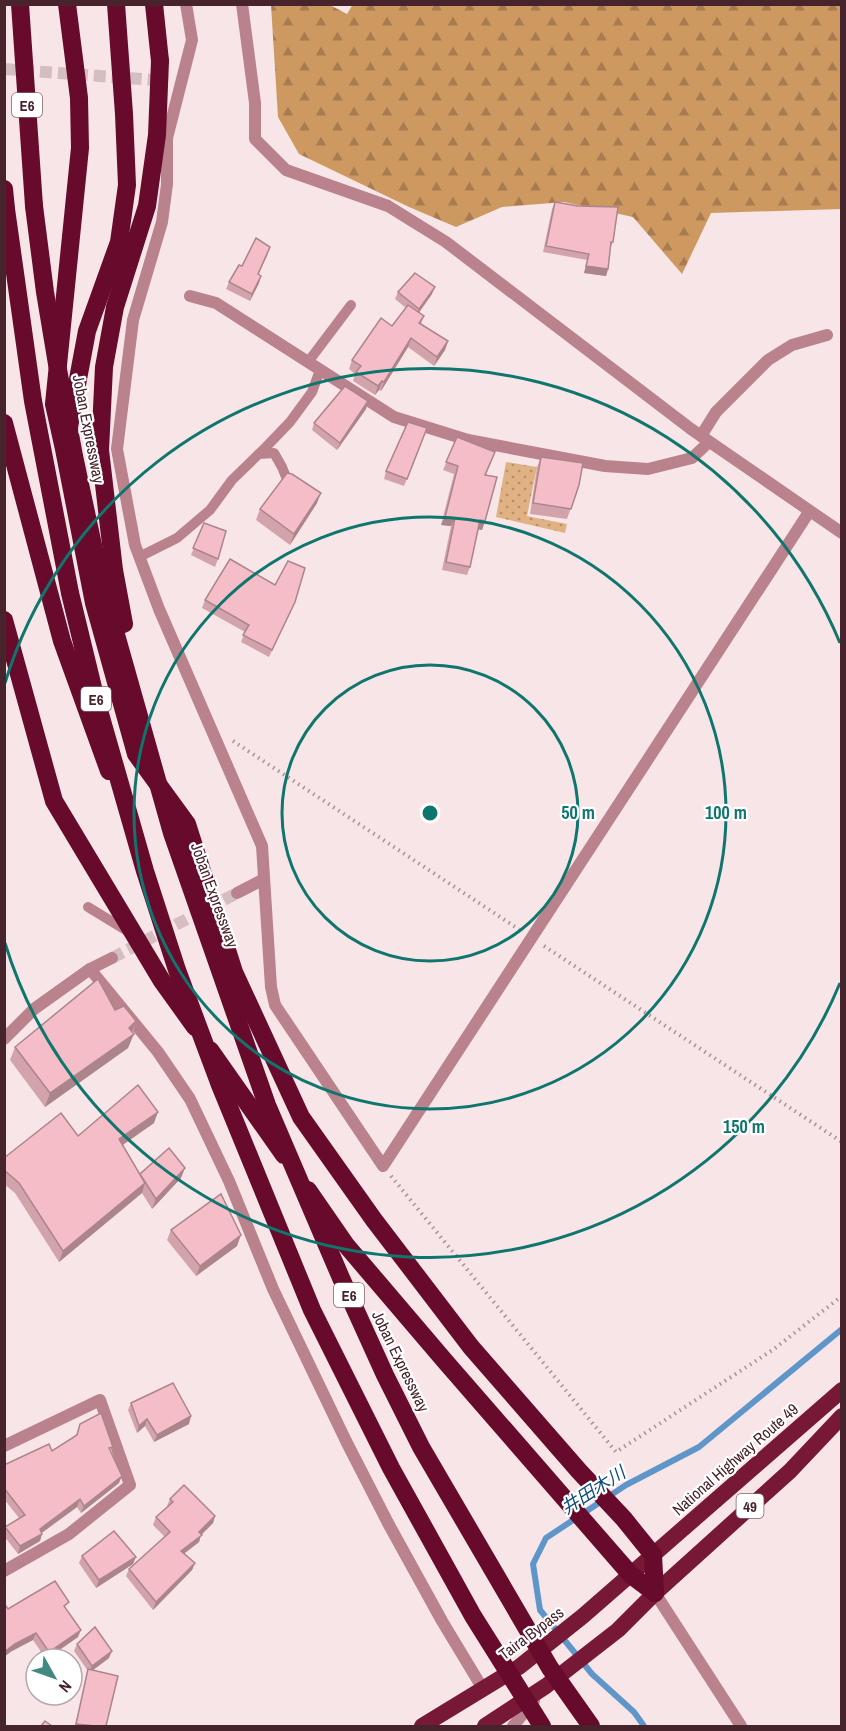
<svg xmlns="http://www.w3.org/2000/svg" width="846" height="1731" viewBox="0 0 846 1731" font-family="'Archivo Narrow','Noto Sans JP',sans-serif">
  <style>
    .grass { fill: url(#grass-dots) }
    .forest { fill: url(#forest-firs) }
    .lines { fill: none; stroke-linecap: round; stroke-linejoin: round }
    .stream { stroke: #5e96c9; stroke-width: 6 }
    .minor-tunnel { stroke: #d5bec2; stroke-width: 12; stroke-dasharray: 12 6; stroke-linecap: butt }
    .path { stroke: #ab9196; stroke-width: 4; stroke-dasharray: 1.5 4.5; stroke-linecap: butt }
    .service { stroke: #ba828c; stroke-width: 10 }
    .minor { stroke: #ba828c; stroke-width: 12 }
    .tertiary { stroke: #ba828c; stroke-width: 12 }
    .trunk { stroke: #771836; stroke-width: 16 }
    .motorway { stroke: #670a2b; stroke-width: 18 }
    .motorway-bridge { stroke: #670a2b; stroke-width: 18 }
    .wall { fill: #d3a3ab }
    .shaded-wall { fill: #ac848b }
    .building { fill: #f5bdc7; stroke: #ac848b; stroke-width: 1.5 }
    .ring { fill: none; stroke: #0f766e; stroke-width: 3 }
    .labels { text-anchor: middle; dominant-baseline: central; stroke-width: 4.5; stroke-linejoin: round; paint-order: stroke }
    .shield { fill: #fff; stroke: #7e656b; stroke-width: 1.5 }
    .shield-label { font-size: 15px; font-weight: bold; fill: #47232b }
    .street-label { font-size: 16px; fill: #47232b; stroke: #fff }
    .water-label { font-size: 18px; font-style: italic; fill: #0c4d7e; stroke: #fff }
    .centre { fill: #0f766e; stroke: #fff; stroke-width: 3 }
    .ring-label { font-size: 18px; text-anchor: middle; font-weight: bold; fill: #0f766e; stroke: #fff; stroke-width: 4.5; stroke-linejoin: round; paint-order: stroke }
  </style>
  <defs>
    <pattern id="grass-dots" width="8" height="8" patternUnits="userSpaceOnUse" patternTransform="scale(1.5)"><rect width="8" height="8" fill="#e0b283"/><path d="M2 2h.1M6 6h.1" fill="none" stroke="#b7906b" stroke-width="1.8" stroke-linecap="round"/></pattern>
    <pattern id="forest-firs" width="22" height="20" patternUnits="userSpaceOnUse" patternTransform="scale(1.5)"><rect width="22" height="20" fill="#cd9961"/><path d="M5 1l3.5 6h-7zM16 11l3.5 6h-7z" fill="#a87c50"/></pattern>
  </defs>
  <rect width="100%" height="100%" fill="#f8e5e8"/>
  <path class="grass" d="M506,462L537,467L527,516L567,524L565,533L496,517Z"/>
  <path class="forest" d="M353,4L841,5V209L711,213L682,274L633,217L564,202L502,207L456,227L409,207L299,154L278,117L271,5H330L347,14Z"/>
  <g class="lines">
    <path class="stream" d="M644,1726L634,1712L592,1674L540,1610L533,1564L546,1538L626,1485L699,1447L842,1329"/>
    <g class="minor-tunnel">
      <path d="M4,69L168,81"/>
      <path d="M112,958L237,893"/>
    </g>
    <g class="path">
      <path d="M233,741L520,930"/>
      <path d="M544,946L842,1142"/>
      <path d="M391,1176L616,1452L774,1349L842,1296"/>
    </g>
    <g class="service">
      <path d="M308,362L351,305"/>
      <path d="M259,454L274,453L282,467L286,477"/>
      <path d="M139,557L177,538L210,510L232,480L266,447L290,422L312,392L320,370"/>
      <path d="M88,907L129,932"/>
    </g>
    <g class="minor">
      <path d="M186,4L192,40L167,138V184L162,222L133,320L117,449L135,545L159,609L262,846L271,987L275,1005L383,1166L809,512"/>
      <path d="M242,4L255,103V139L286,170L388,206L446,242L691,429L842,533"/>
      <path d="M190,296L216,303L394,417L468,440L605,466L648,469L692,458L709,442"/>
      <path d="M701,436L716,412L768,360L792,345L827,335"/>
      <path d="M237,893L264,879"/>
      <path d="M90,969L112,958"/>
      <path d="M4,1039L34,1009L90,969L158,1052L190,1099L229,1181L273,1289L346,1441L388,1523L442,1621L483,1689"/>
      <path d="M4,1446L100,1400L130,1485L69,1534L4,1571"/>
      <path d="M513,1726L534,1701"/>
    </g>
    <path class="tertiary" d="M655,1593L741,1726"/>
    <g class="trunk">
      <path d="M422,1726L519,1667L583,1616L842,1390"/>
      <path d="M485,1726L546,1686L618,1630L655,1593L790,1471L842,1416"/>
    </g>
    <g class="motorway">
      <path d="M20,4L34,206"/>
      <path d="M67,4L79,98L80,148L54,404L64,449L94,603L136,754L187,824L234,972L301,1117L374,1220L471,1347L579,1471L624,1519L653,1555L655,1593"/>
      <path d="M154,4L160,61"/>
      <path d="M4,189L6,209"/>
      <path d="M4,423L62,641L109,771"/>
      <path d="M69,427L87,331L119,242L127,185L124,114L116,4"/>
      <path d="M4,620L54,801L162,981L195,1027"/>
      <path d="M210,1050L284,1155"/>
      <path d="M308,1190L346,1245L444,1360L631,1575L655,1593"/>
    </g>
    <g class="motorway-bridge">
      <path d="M34,206L45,292L57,364L74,456L100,578L172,833L267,1105L341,1278L385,1375L421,1447L550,1668L591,1726"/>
      <path d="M6,209L33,401L70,593L96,700L145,871L177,970L220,1085L312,1310L391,1468L473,1616L542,1726"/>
      <path d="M124,624L114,570L100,450L104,367L115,307L147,206L157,135L160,61"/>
    </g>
  </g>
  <g class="wall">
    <path d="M555,202L613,242L610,249L608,269L606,276L584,273L587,260L543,252L552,209Z"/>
    <path d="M268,254L258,275L259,283L250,301L226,289L229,282L242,266Z"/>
    <path d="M398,292L432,294L419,313L424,316L421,324L448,341L445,350L434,366L408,347L381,391L379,390L375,395L353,381L355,374L349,369L352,360L392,326L406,308L395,299Z"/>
    <path d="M368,401L366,409L337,450L312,430L314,423Z"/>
    <path d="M427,428L404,486L384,479L386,471Z"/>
    <path d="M457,437L492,460L486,475L485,521L482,530L478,529L470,567L467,575L442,570L451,526L441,525L454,474L443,470Z"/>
    <path d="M541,457L579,485L567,519L530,514L537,467Z"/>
    <path d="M317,503L290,545L256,520L260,509Z"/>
    <path d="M204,523L218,559L215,567L191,555Z"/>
    <path d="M205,600L292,609L269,657L241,642L245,632L202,608Z"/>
    <path d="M115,1010L136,1021L128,1048L45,1107L10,1060L15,1047Z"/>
    <path d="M154,1123L123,1145L140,1174L181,1178L152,1209L142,1193L59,1262L15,1193L4,1184V1158L78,1136Z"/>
    <path d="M171,1230L237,1246L196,1276L167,1240Z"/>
    <path d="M131,1403L189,1424L154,1442L145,1426L137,1433L128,1410Z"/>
    <path d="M80,1424L111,1452L119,1483L81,1513L77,1507L42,1533L40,1541L18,1554L4,1536L5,1527L19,1518L4,1499V1465L52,1451L76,1436Z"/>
    <path d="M170,1499L215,1516L213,1523L201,1535L199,1542L184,1554L195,1563L192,1570L153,1610L126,1576L129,1569L165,1537L153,1525L156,1517L168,1507L167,1506Z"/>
    <path d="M82,1556L133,1564L96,1588L79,1563Z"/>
    <path d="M8,1609L67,1610L78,1637L47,1659H46L33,1640L12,1651Z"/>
    <path d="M77,1644L109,1658L93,1670L106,1726H75L88,1671L74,1651Z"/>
  </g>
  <g class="shaded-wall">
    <path d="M586,266L608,269L606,276L584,273Z"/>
    <path d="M261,276L259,283L250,301L252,294Z"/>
    <path d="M435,287L432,294L416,316L419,309Z"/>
    <path d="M411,338L408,347L381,391L384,382Z"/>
    <path d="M448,341L445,350L434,366L437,357Z"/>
    <path d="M382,381L379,390L375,395L378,386Z"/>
    <path d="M368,401L366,409L337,450L340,443Z"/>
    <path d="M321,493L317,503L290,545L294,534Z"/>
    <path d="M445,517L455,518L451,526L441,525Z"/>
    <path d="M480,520L485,521L482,530L477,529Z"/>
    <path d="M136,1021L131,1034H134L128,1048L45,1107L50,1093L129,1028Z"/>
    <path d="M158,1112L154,1123L115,1150L119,1139Z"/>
    <path d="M185,1168L181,1178L152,1209L156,1199Z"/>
    <path d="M145,1183L142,1193L59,1262L63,1251Z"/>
    <path d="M241,1235L237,1246L196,1276L200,1266Z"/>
    <path d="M191,1416L189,1424L154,1442L157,1435Z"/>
    <path d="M147,1419L145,1426L137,1433L139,1426Z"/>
    <path d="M122,1476L119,1483L81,1513L84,1506Z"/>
    <path d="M80,1499L77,1507L37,1536L40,1529Z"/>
    <path d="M215,1516L213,1523L201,1535L199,1542L178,1558L181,1551Z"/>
    <path d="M42,1534L40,1541L18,1554L20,1546Z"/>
    <path d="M136,1557L133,1564L96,1588L99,1580Z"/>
    <path d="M195,1563L192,1570L153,1610L156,1602Z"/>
    <path d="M81,1630L78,1637L46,1659L49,1652Z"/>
    <path d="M36,1633L33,1640L12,1651L4,1657V1652L15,1644Z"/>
    <path d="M112,1651L109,1658L89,1673L92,1666Z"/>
    <path d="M76,1724L95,1726H75Z"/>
  </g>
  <g class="building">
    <path d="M555,202L578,206L618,207L613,242H611L608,269L586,266L589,254L546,246Z"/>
    <path d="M256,238L270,247L258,274L261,276L252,294L229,282L239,265L242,266Z"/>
    <path d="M415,273L435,287L419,309L398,292Z"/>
    <path d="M408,305L424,316L419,323L448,341L437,357L411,338L384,382L382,381L378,386L356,372L361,366L352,360L381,318L392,326Z"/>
    <path d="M345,386L368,401L340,443L314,423Z"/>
    <path d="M408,422L427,428L407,479L386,471Z"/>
    <path d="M457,437L495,452L485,475L497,477L485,521L480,520L470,567L446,562L455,518L445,517L458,466L446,462Z"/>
    <path d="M541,457L583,463L579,485L571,509L533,503Z"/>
    <path d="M287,473L292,474L321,493L294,534L260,509Z"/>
    <path d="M204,523L226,531L218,559L193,548Z"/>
    <path d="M230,559L275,585L288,561L305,568L295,602L272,650L243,635L249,625L205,600Z"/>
    <path d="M98,979L115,1010L124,1006L136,1021L129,1028L134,1034L50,1093L15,1047Z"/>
    <path d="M138,1085L158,1112L119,1139L145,1183L63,1251L19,1183L4,1170V1158L61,1113L78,1136Z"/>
    <path d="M169,1148L185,1168L156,1199L140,1174Z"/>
    <path d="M221,1194L241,1235L200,1266L171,1230Z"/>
    <path d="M173,1383L191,1416L157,1435L147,1419L139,1426L131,1403Z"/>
    <path d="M101,1413L113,1447L109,1448L122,1476L84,1506L80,1499L40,1529L42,1534L20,1546L5,1527L25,1515L4,1488V1465L49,1444L52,1451L77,1435L80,1424Z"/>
    <path d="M184,1485L215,1516L199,1532L202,1535L181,1551L195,1563L156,1602L129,1569L170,1532L156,1517L173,1502L170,1499Z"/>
    <path d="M114,1531L136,1557L99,1580L82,1556Z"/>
    <path d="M55,1581L69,1602L64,1606L81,1630L49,1652L36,1633L15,1644L4,1652V1603L8,1609Z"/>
    <path d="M95,1627L112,1651L92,1666L77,1644Z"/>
    <path d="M88,1669L118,1676L106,1726H95L76,1724Z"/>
    <path d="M45,1721L52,1726H41Z"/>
  </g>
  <g class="ring">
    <circle cx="430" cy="813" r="148"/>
    <circle cx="430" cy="813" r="296"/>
    <path d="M840 983A444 444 0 0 1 5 943M5 683A444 444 0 0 1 840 643"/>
  </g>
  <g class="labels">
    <g class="shield">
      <rect x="12" y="93" width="30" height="24" rx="4.5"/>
      <rect x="81" y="687" width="30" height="24" rx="4.5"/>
      <rect x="334" y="1283" width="30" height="24" rx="4.5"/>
      <rect x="736.5" y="1494" width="27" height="24" rx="4.5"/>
    </g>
    <g class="shield-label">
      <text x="27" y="105">E6</text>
      <text x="96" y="699">E6</text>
      <text x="349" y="1295">E6</text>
      <text x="750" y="1506">49</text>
    </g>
    <g class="street-label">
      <text transform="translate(89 429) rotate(79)">Joban Expressway</text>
      <text transform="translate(215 895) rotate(70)">Joban Expressway</text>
      <text transform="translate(401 1361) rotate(64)">Joban Expressway</text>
      <text transform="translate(735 1459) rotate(-41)">National Highway Route 49</text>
      <text transform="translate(531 1633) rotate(-37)">Taira Bypass</text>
    </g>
    <g class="water-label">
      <text transform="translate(593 1490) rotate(-33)">井田木川</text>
    </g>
  </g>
  <circle cx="430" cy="813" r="9" class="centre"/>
  <g class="ring-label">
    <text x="578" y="819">50 m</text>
    <text x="726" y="819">100 m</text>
    <text x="744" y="1133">150 m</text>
  </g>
  <rect width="846" height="1731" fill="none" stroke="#47232b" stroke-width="12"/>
  <g transform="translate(54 1677) rotate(130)"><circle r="28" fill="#ffffff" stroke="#b5a7aa" stroke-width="1.5"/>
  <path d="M0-4.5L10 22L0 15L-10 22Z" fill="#428982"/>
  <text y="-9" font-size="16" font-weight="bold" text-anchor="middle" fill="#47232b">N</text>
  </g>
</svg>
